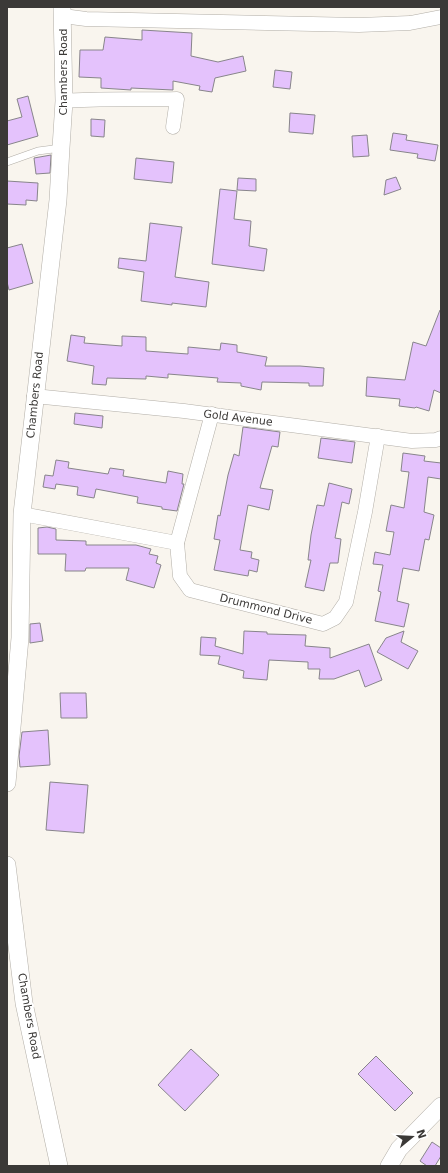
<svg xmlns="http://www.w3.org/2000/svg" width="448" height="1173" viewBox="0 0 448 1173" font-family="'DejaVu Sans',sans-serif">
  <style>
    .building { fill: #e4c2fc; stroke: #88858b }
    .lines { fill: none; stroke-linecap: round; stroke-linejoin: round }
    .service-casing { stroke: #b2aea7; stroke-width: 8 }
    .minor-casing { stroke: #b2aea7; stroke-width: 15 }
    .tertiary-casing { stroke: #b2aea7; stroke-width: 18 }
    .service { stroke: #fff; stroke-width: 7 }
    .minor { stroke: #fff; stroke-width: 14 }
    .tertiary { stroke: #fff; stroke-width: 17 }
    .labels { text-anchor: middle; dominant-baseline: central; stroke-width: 4; stroke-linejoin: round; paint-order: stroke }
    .street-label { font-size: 11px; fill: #3b3937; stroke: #fff }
  </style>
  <rect width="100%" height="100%" fill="#f9f5ee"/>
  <g class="building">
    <path d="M142,30L192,33L191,56L218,62L243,56L246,71L215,78L212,92L199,90L200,86L173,81V90L131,88V90L101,88V78L79,77L80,50H103L105,37L142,40Z"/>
    <path d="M275,70L292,72L290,89L273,87Z"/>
    <path d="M28,96L38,136L7,145V121L22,117L17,99Z"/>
    <path d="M290,113L315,115L313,134L289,132Z"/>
    <path d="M91,119L105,120L104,137L91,136Z"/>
    <path d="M393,133L407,135L406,140L438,145L435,161L417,158L418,154L390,150Z"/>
    <path d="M367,135L369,156L353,157L352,136Z"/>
    <path d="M51,155L50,173L36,174L34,158Z"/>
    <path d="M136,158L174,162L172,183L134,179Z"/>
    <path d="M396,177L401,189L384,195L386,180Z"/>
    <path d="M238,178L256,179V191L237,190Z"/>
    <path d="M7,181L38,183L37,201L26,200V205L7,204Z"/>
    <path d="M220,189L237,191L234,219L251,221L249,246L267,249L264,271L212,264Z"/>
    <path d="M150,223L182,227L175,277L209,282L206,307L172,303V305L141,301L144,272L118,268L119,258L146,261Z"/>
    <path d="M22,244L33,283L9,290L7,282V248Z"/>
    <path d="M440,310H441V393L434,390L429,411L416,407L415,408L399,406L400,399L366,396L367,377L405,380L413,342L426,346Z"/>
    <path d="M71,335L85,337L84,343L122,346V336L146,337V351L188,354V347L220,350L221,343L237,345V352L267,357L265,366H300L324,368L323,386H309V383L262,382L261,390L241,386V383L217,382L218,378L168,374V378L146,376V379L107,378L106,385L92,384L94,366L67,361Z"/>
    <path d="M75,413L103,416L102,428L74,424Z"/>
    <path d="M243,427L280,432L278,447L272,446L260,488L273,490L269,510L248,505L240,550L252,552L251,558L259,560L257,572L249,570L248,576L214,570L220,540L214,539L218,515L220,516L228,475L234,454L239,456Z"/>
    <path d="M321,438L355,442L352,463L318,458Z"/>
    <path d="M403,453L425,456L424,461L441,463V479L428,477L424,512L434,515L429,540L425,539L419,571L403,568L397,601L409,604L404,627L375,621L381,592L378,591L383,565L373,564L375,552L390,555L394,532L386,531L391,505L404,508L409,472L401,471Z"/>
    <path d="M56,460L69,462L68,468L108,474L110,468L124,470L123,476L166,483L168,471L183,474L182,484H184L177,511L162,509V507L137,503L138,497L96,489L94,498L77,495L78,487L56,484L55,489L43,487L45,475L53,476Z"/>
    <path d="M329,483L352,489L349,504L342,502L335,538L341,539L338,563H330L324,591L305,587L311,560H308L311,535L317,505L324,506Z"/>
    <path d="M47,527L56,529V540L86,541V545H136L151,549L149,554L158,556L156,563L161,565L154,588L126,580L129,568H86L85,571H65L66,554H38V528Z"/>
    <path d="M40,623L43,641L30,643V624Z"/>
    <path d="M244,631L267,632V634L306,635L305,646L330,648V658L369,644L382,680L365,687L359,670L334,679H319L320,669H308V662L269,660L267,680L243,678L244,671L218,664L220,656L200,655L201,637L216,638L215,646L243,654Z"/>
    <path d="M404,631L401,642L418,651L408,669L377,652L386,638Z"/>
    <path d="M60,693H86L87,718H61Z"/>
    <path d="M48,730L50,765L20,767L19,756L22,732Z"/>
    <path d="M50,782L88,785L84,833L46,830Z"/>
    <path d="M191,1049L219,1075L185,1111L158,1085Z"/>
    <path d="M376,1056L413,1093L395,1111L358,1074Z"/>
    <path d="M432,1142L441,1148V1156L435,1166H427L420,1161Z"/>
  </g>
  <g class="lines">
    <g class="service-casing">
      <path id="service" d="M7,162L38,151L61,148"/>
    </g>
    <g class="minor-casing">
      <g id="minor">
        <path d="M63,16L86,19L359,25L410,23L441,17"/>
        <path d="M64,101C102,98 140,100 177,99L173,127"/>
        <path d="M34,396L184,411L412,441L436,440L441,438"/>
        <path d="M212,414L177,543L180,576L190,590L323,624L335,618L346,602L365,512L378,436"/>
        <path d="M22,514L177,543"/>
      </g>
    </g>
    <g class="tertiary-casing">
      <g id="tertiary">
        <path d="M7,783L20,638L22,514L58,200L61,148L64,101L62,7"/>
        <path d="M7,865L24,1003L59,1166"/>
        <path d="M389,1166L399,1149L441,1106"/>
      </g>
    </g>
    <use href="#service" class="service"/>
    <use href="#minor" class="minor"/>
    <use href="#tertiary" class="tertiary"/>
  </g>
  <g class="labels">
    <g class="street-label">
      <text transform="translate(63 72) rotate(-90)">Chambers Road</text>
      <text transform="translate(35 395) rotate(-84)">Chambers Road</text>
      <text transform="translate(238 418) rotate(7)">Gold Avenue</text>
      <text transform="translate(266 609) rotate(14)">Drummond Drive</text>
      <text transform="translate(29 1016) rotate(80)">Chambers Road</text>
    </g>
  </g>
  <rect width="448" height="1173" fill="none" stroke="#3b3937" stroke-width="16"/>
  <g transform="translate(412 1137) rotate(72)" stroke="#ffffff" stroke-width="3" paint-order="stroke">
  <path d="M0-3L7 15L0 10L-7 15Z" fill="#3b3937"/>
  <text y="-6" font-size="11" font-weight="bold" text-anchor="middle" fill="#3b3937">N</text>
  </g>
</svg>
